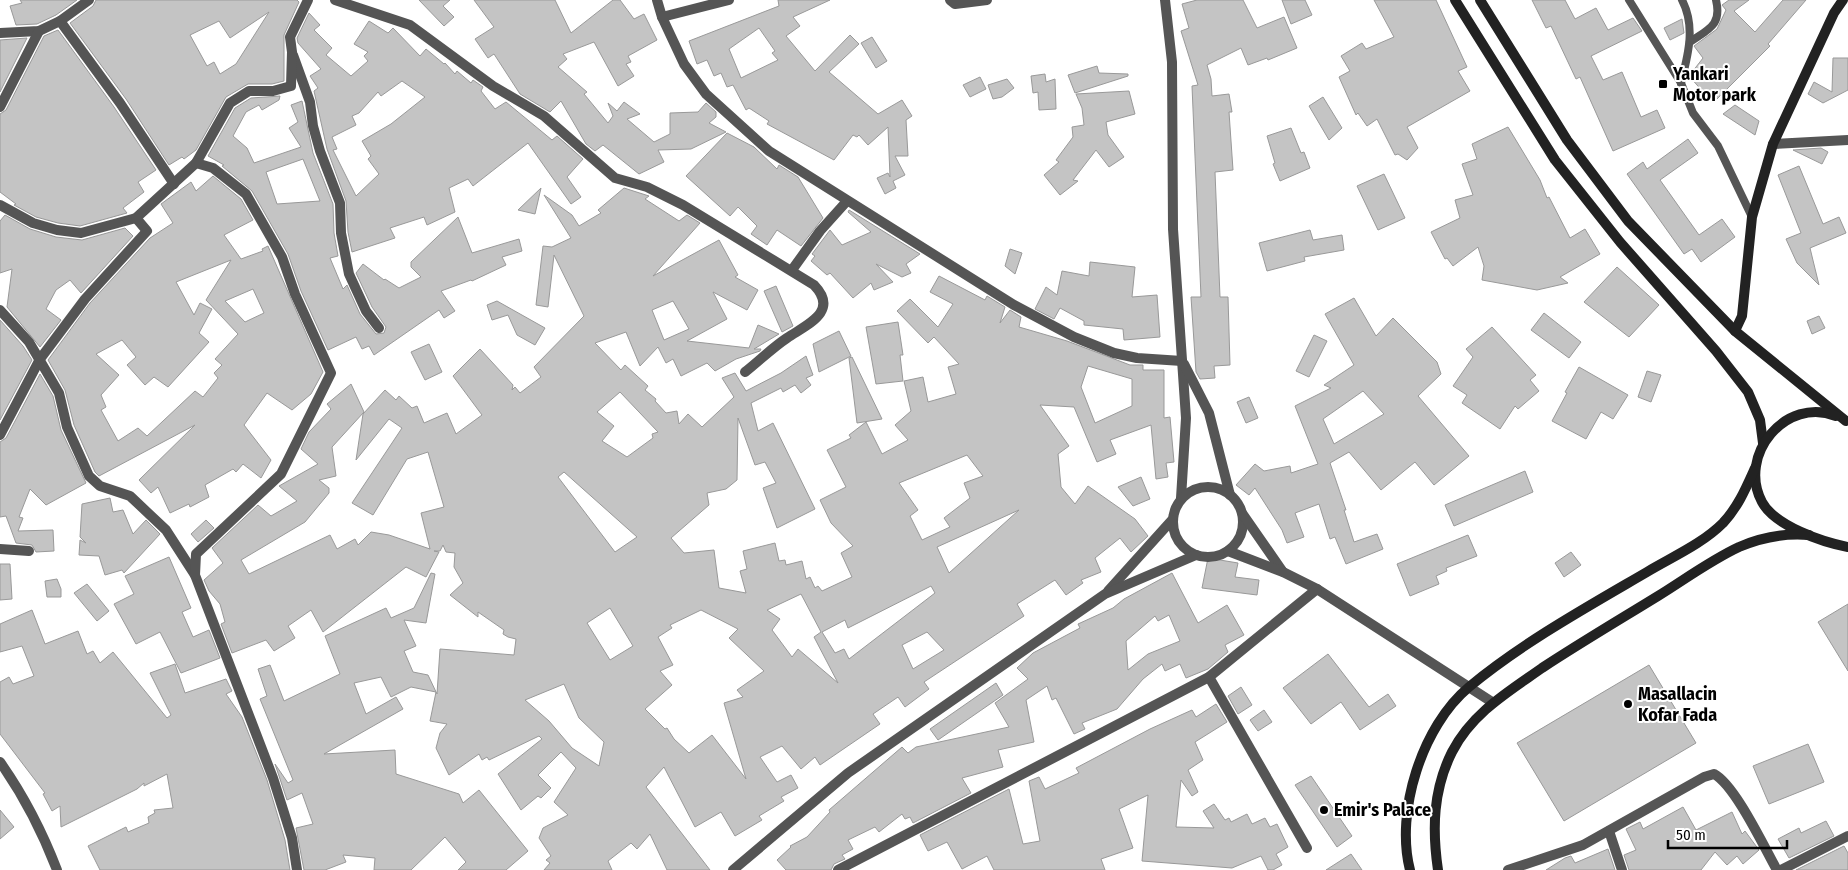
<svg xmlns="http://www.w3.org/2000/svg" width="1848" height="870" viewBox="0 0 1848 870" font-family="'Fira Sans Condensed',sans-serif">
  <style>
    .building { fill: #c4c4c4; stroke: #999; fill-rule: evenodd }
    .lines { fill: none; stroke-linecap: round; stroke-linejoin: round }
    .lane { stroke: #555; stroke-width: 8 }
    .street { stroke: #555; stroke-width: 10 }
    .secondary { stroke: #222; stroke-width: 10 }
    .poi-dot { fill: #000; stroke: #fff; stroke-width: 2 }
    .labels { text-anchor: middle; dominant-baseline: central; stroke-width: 4; stroke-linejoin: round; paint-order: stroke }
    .poi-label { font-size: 18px; font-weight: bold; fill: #000; stroke: #fff; text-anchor: start }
  </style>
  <rect width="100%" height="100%" fill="#fff"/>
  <g class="building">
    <path d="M20,0H77L56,15L37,24L16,25L10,6L22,3Z"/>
    <path d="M96,0H297L299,2L284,35V81L272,84H248L226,97L196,150L184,159L182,157L169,165L126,99L70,23L93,6ZM269,12L236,64L220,74L214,62L207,66L190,35L219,21L230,38Z"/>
    <path d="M419,0H450L443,6L454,17L444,26Z"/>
    <path d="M474,0H555L571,33L613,0H620L634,19L644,14L657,40L628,56L631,62L626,64L634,76L618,86L594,42L563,54L567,59L558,67L587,92L584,94L608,123L613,116L608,103L617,111L624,102L640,114L627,119L654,142L670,134V113L698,112L706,103L716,112V117L709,123L726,132L691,149L658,150L664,162L639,174L603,145L595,151L586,144L561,101L550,112L520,94L494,54L488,58L475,39L494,27Z"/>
    <path d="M778,0H830L793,17L800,26L786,36L815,71L850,35L859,44L829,72L878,114L902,100L912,116L906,120L908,156H895L905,175L893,181L896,188L885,194L877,178L888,173L890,177L888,127L868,145L859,135L857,137L853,135L834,160L767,124L769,121L749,108L746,110L733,85L727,87L721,73L714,76L707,60L697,64L689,41L779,6ZM759,28L775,51L772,53L778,60L741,78L729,49Z"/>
    <path d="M1197,0H1243L1257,28L1284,17L1297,48L1268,60L1267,58L1248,65L1241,48L1207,65L1211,79L1212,96L1229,94L1232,112H1229L1233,170L1215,172L1220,297H1228L1230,365L1214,366L1215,378L1200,379L1196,372L1191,297H1201L1192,86L1198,85L1181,31L1189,28L1182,4Z"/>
    <path d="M1282,0H1305L1312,15L1291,24Z"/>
    <path d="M1374,0H1436L1467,67L1458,71L1470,91L1407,127L1418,148L1407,160L1398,154L1395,155L1377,119L1367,126L1358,113L1356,115L1339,77L1350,71L1341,56L1362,43L1366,49L1394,37Z"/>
    <path d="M1532,0H1565L1575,19L1596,8L1608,30L1633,18L1642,31L1591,56L1603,80L1622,72L1641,117L1657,110L1665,128L1613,151L1580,77L1576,79L1551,26L1546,28Z"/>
    <path d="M1729,0H1749L1734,11L1755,32L1783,0H1806L1768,44L1770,46L1713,103L1689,76L1703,58L1694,46L1717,29L1726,10L1722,5Z"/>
    <path d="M309,13L320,25L314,30L332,48L326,55L351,76L368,61L364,56L368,52L354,44L369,21L388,33L393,28L420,56L426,49L444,64L445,63L455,74L457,71L471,83L473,80L483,87L481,91L495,109L506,102L552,140L557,136L583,159L567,177L581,197L571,204L528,143L473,186L468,179L449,188L455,212L427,225L424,217L390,228L395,238L352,252L348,232L346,201L327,149L314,91L318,88L310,76L321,69L298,43L297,38ZM402,81L425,97L391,124L362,141L371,156L368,159L379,174L356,196L333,150L337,149L332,137L356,125L352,116L359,113L378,92L381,96Z"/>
    <path d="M1682,19L1684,33L1670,40L1664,28Z"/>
    <path d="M58,30L114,107L156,170L138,182L144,192L123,208L127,213L80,226L58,223L36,217L14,205L16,204L0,192V114L6,110L44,36Z"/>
    <path d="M872,37L887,61L876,68L861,43Z"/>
    <path d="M27,38L0,92V40Z"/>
    <path d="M1833,58H1848V90L1823,103L1808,94L1814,82L1832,92Z"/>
    <path d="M1097,66L1099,73L1128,74V76L1075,93L1068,75Z"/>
    <path d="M1045,74L1046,82L1055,79L1056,109L1039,110L1038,92L1033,93L1031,76Z"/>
    <path d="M980,77L986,89L970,97L963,85Z"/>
    <path d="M1007,79L1014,88L1002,97L993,99L988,85Z"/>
    <path d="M1129,91L1135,114L1106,122L1108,135L1124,157L1109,167L1096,150L1073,180L1078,181L1060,195L1044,175L1059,162L1056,160L1073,137L1072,127L1084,125L1082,108L1076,94Z"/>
    <path d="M280,96L279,100L262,110L259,105L246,112L233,136L247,148L254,163L301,147L289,128L298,122L291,105L302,101L313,153L333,204L334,233L338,256L330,258L343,289L347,285L360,314L376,334L384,333L386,327L372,307L356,273L363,264L384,280L385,279L399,288L421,277L411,267V262L458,217L472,253L519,239L522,251L502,257L506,265L472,281L471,280L441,291L455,311L444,318L439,310L374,355L369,346L362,349L356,337L328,350L301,291L288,254L252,191L222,166L224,165L208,156L235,108L251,98ZM303,159L320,201L277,204L266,172Z"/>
    <path d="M1323,97L1342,128L1329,140L1309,106Z"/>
    <path d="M1735,105L1759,121L1755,135L1723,114Z"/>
    <path d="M1508,127L1540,180L1547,198L1549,197L1570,238L1585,229L1600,254L1560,277L1568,283L1537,290L1482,280L1484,266L1478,247L1453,266L1447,258L1445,259L1431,232L1460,218L1455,200L1473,195L1462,164L1477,159L1472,144Z"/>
    <path d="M1291,128L1301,153L1304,152L1310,168L1280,181L1273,164L1275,163L1267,136Z"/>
    <path d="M727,133L754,147L777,169L779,165L798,177L823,218L801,246L777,230L767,245L751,234L757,226L738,207L730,216L686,176Z"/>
    <path d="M1688,139L1698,153L1660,180L1699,235L1722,219L1735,237L1701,262L1692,249L1684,254L1627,174L1643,162L1647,169Z"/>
    <path d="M1821,148L1828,152L1822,164L1793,150Z"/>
    <path d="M1799,166L1823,224L1839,217L1846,233L1810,248L1819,285L1797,263L1786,239L1801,233L1778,175Z"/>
    <path d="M1384,174L1405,218L1378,230L1357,186Z"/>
    <path d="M213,176L241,199L253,220L224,235L241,259L263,251L262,249L268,246L323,372L311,394L292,410L267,393L244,425L271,460L261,478L243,464L236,472L233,469L205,485L209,497L190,507L189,504L170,513L158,487L151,493L139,480L195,425L99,476L95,472L74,425L65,390L48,360L90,303L150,238L173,223L161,204L191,182L196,191ZM231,260L206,300L238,334L215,359L222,365L214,373L218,378L203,397L195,391L147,436L138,428L118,441L101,410L106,407L101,395L119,375L96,354L122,340L136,357L127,365L145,385L154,377L168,387L209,342L199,333L212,309L200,303L194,315L176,282ZM253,289L264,313L245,322L225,301Z"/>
    <path d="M541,188L535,214L518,210Z"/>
    <path d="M624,188L649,196L645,199L679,221L687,215L700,223L653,276L719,240L738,275L735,277L758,290L747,310L713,292L727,319L687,341L749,348L758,325L779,334L754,349H761L760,351L736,359L715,371L707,363L681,376L673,359L666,363L658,347L640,366L626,332L595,343L621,370L625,365L648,386L645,390L656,399L655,401L666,413L677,411L679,424L688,414L702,427L734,397L722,378L735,373L746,391L781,373L806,356L813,375L806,378L811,385L801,393L795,385L783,392L781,388L751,403L758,431L773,423L815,509L777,528L763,488L776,483L765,462L755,465L738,418L737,480L726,489L707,493L709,505L671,538L684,553L714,550L719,588L746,593L740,571L747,569L743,551L775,543L779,561L785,560L786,565L802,561L806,579L810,577L815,588L818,586L822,591L852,577L841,553L853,546L831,523L820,500L846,487L827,450L851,438L849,435L866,422L882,454L908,440L895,425L911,411L904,381L923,377L928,402L956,394L948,367L959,364L934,337L928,343L897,311L910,299L938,327L953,304L930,292L939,276L985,300L987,296L1005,307L1000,323L1010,310L1021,317L1019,327L1067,341L1130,365H1143V370H1164V418L1170,417L1174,462L1166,463L1168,477L1156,479L1151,425L1110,440L1116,454L1097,462L1074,407L1040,405L1069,446L1058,454L1061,487L1075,504L1088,486L1135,519L1148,536L1131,552L1120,538L1095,558L1101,572L1081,580L1083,583L1066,595L1055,580L1017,604L1024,616L924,682L929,689L905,707L898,697L873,714L880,724L820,765L815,757L801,769L782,746L760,757L777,782L791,775L798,788L781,797L784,801L759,816L762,820L735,836L721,812L695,827L664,767L646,787L710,870H667L650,834L637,849L631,843L608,861L612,870H544L550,863L546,860L551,856L539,838L543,828L568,815L554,802L576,768L561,752L538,775L551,788L541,798L538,796L521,810L498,774L542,739L539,736L489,760L487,757L482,760L479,754L449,775L436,748L440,733L447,724L430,721L436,692L411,687L391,697L381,677L354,683L366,714L396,697L403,709L324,754L395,750L396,774L459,794L463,803L479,790L528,851L506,870H458L466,862L445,837L411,870H374L375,858L343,855L346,862L325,870H304L296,828L313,824L302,793L287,800L275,764L288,783L293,780L260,699L267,696L258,669L270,665L284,701L340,674L325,636L386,608L391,618L414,608L431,573L435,574L426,623L404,620L416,646L404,651L413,672L428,675L437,694L440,649L514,655L516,639L508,637L503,634L504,630L478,612V617L450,595L463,583L454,567L455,553L446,552L443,545L440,551H434L439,552L426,577L406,567L323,632L311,610L288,626L295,638L274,651L266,640L232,653L221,624L225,622L220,604L209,591L204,580L223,563L212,548L258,505L271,516L297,501L279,486L318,464L301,449L309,432L331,409L327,404L351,384L364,412L332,447L336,476L319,480L329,488V493L305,522L241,560L249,574L330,535L337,549L355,539L358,545L371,532L389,535L430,549L421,513L444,507L428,452L407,459L373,515L352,503L402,428L389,419L356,460L363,414L385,390L396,400L399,396L412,408L417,406L424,423L447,413L456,434L482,415L453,376L480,349L513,385L512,390L515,387L520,393L541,377L534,367L584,316L554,255L548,307L536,305L543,246L552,247L571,238L544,195L572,215L579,226L601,213L598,210ZM673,301L689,329L664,340L652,310ZM1088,366L1132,379V406L1095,423L1081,387ZM620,392L658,432L652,434L653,438L627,457L602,441L614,426L597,412ZM967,455L983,476L964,483L970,498L944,518L950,527L922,540L910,516L918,510L899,483ZM564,472L637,537L615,552L558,477ZM1019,510L949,573L937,547ZM931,586L935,593L849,659L844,649L835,653L822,632L845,620L848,628ZM801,594L821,632L814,637L838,683L798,649L792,657L772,630L780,619L767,610ZM610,608L633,646L610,660L587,623ZM701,610L738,629L729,638L764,671L737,690L743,697L724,703L746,779L712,735L689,753L674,739L667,728L665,729L645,709L672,685L660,671L673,665L658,637L672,628L670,625ZM927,632L944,650L913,669L902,645ZM564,684L579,718L604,742L599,766L572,748L549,721L525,700Z"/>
    <path d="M849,210L920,254L906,264L911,273L902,277L876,264L893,282L874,290L871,283L853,298L830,273L827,275L811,261L815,256L812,254L830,230L842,245L871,232L848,212Z"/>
    <path d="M5,215L30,229L56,237L82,240L125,228L133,236L81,293L70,280L56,290L46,309L61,320L40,347L7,307L12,269L0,273V221Z"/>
    <path d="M1310,230L1313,240L1342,235L1344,250L1304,257L1305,261L1267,271L1259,243Z"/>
    <path d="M1010,249L1022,253L1015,274L1005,266Z"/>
    <path d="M1090,262L1135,267L1132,297L1157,295L1160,337L1124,340L1123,329L1084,325V321L1060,308L1054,319L1035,309L1046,287L1057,295L1062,271L1089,276Z"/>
    <path d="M1617,267L1659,305L1629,337L1584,302Z"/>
    <path d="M776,286L793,326L782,332L764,291Z"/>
    <path d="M1354,298L1376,336L1393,318L1437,362L1441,374L1418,396L1469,456L1434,485L1415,462L1381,490L1349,452L1330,463L1346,510H1344L1354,542L1377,534L1383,549L1346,564L1335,537L1330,539L1319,504L1295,513L1304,537L1287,543L1282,530L1255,488L1249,495L1236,485L1255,464L1264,471L1290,466L1291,473L1318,464L1295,406L1331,388L1324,385L1354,365L1325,314ZM1363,391L1384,414L1334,444L1323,419Z"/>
    <path d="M497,301L545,328L535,345L517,335L508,315L492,320L487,305Z"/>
    <path d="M1544,313L1581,342L1569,358L1531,330Z"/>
    <path d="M1819,316L1825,328L1812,334L1807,321Z"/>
    <path d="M0,320L23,346L32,360L0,420Z"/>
    <path d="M898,322L903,355H900L903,381L876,384L866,327Z"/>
    <path d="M1492,327L1536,375L1530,380L1539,391L1518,409L1515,406L1500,429L1462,403L1467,395L1453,386L1473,357L1466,349Z"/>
    <path d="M839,331L851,356L819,372L813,344Z"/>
    <path d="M1314,335L1327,341L1309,377L1296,371Z"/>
    <path d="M429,344L442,372L425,380L411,352Z"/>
    <path d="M852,357L882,419L857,423L849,358Z"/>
    <path d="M1579,367L1628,395L1613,419L1601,412L1586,439L1552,421L1567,393L1565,392Z"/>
    <path d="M1647,371L1661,375L1651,402L1638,397Z"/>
    <path d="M40,374L53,396L61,430L86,483L46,505L30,489L19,517L23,518L18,531L53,530L54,551L36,552L32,545L16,543L6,516L0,517V442L6,438Z"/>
    <path d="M1249,397L1258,418L1246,423L1237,402Z"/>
    <path d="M1525,471L1533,492L1454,526L1445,505Z"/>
    <path d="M1141,477L1150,499L1133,506L1118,487Z"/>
    <path d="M110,498L113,512L123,510L133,534L146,520L160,534L124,573L122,570L105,575L99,556L79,555L80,540L86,543L80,537L82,504Z"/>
    <path d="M206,520L214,528L198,542L191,534Z"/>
    <path d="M1468,535L1477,556L1446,568L1447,571L1436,576L1439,584L1410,596L1397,564Z"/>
    <path d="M1571,552L1581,565L1564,577L1555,563Z"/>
    <path d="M169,557L191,608L182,612L193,637L209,630L220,658L181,673L160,632L136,644L114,604L134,594L125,576Z"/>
    <path d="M1208,558L1238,563L1235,577L1259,580L1257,595L1202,588Z"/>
    <path d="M0,564H10L12,599L0,600Z"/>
    <path d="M1172,573L1198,623L1227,605L1244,635L1225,645L1228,652L1208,669L1186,678L1180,664L1165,671L1162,664L1143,679L1117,709L1082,723L1085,729L1074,734L1056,698L1052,700L1047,686L1026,700L1034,742L998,750L1003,767L962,778L971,793L913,823L910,817L905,819L902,814L879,832L875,827L848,840L853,849L842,855L845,859L834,864L831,870H786L777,860L791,847L790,846L807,837L830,812L829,810L902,747L908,753L916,747L1009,727L995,703L1028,679L1017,668L1033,653L1080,628L1078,624L1113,608L1124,599ZM1169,615L1180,641L1148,654L1128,670L1126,641L1155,616L1158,621Z"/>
    <path d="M57,579L61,589V597H47L45,581Z"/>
    <path d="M87,584L109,611L97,621L74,593Z"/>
    <path d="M1848,604V671L1818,622Z"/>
    <path d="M32,610L45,644L78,631L87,654L93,651L100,663L113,652L167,718L171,715L150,673L175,664L185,693L226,679L232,691L226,694L242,717L267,780L285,840L290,870H100L88,846L126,827L128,832L149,823L148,817L155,813L154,810L173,808L167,774L144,786V783L137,789L61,827L60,806L52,811L43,794L45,793L0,734V682L9,677L13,684L34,676L22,646L0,652V624Z"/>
    <path d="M1328,654L1369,707L1388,694L1396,706L1360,730L1341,702L1311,724L1283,688Z"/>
    <path d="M1649,665L1696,743L1564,821L1517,743Z"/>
    <path d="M996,683L1003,695L938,740L930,729Z"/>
    <path d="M1241,687L1252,705L1238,714L1228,696Z"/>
    <path d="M1216,704L1227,722L1195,742L1203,760L1188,770L1198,792L1192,796L1181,780L1176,827L1214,828L1203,811L1214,804L1225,820L1229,818L1231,822L1247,814L1252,824L1265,818L1270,827L1277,824L1288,847L1276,854L1282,865L1273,870H1268L1261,856L1232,868L1142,861L1148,795L1119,809L1133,848L1101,859L1105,870H994L987,856L962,869L947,842L928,851L920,835L1009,789L1023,844L1040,841L1029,781L1039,777L1045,789L1079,773L1076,768L1150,729L1192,710L1196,717Z"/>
    <path d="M1264,710L1272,722L1258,731L1250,720Z"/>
    <path d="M1808,744L1824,782L1769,804L1753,766Z"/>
    <path d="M1311,776L1352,836L1337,847L1295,785Z"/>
    <path d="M1683,807L1696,830L1732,812L1742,834L1745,831L1759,850L1743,864L1737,856L1727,865L1715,852L1701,870H1629L1624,855L1636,850L1626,829L1640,822L1643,829Z"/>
    <path d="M0,810L14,827L0,839Z"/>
    <path d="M1826,821L1834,836L1789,858L1778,839L1799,828L1801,833Z"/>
    <path d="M1844,846L1848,853V870H1796Z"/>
    <path d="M1608,849L1615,870H1546L1565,858L1571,856L1575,863Z"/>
    <path d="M1351,854L1362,870H1326Z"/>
  </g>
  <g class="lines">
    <g class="lane">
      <path d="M1629,0L1681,83L1693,113L1718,146L1752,217"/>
      <path d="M1690,42C1709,29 1722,25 1716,0"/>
      <path d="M1681,83C1688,55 1696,27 1682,0"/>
    </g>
    <g class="street">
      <path d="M335,0L410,25L493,86L544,116L615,178L647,187L683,205L814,285C840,312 806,325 787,338C772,348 759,361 745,372"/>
      <path d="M657,0L662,17L684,64L706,94L769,151L1014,305L1074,337L1114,353L1137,358L1182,361"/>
      <path d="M950,0L955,4L987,0"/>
      <path d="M1165,0L1172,62L1173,229L1186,418L1181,498"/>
      <path d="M662,17L729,0"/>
      <path d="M60,21L120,103L174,184"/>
      <path d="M0,33L39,31L60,21L89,0"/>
      <path d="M293,55L310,102L313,126L320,151L340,203L341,233L349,274L366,311L379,328"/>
      <path d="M0,107L39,31"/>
      <path d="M1773,144L1848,140"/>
      <path d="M0,205L33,223L57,230L81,233L136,218L196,163L230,103L249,91H273L291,86L292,52L290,37L308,0"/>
      <path d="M792,270L820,231L847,201"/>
      <path d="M0,310L29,342L59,393L67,427L89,476L100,486L130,496L166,530L195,575L273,778L292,838L297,870"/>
      <path d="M1184,364L1209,413L1230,495"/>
      <path d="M0,435L40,359L85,299L147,231L136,218"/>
      <circle cx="1208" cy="522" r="35"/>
      <path d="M1242,513L1283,572"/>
      <path d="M0,549L29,551"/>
      <path d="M1228,551L1283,572L1317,589L1492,702"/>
      <path d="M195,575L196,554L281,474L331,373L295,294L282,257L246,194L213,168L196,163"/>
      <path d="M1108,591L1172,520"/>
      <path d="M1209,677L1307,848"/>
      <path d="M0,762C24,796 42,831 57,870"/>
      <path d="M1609,831L1622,870"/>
      <path d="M733,870L848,773L1105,594L1196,555"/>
      <path d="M838,870L1209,677L1317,589"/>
      <path d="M1508,870L1583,845L1704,777L1714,774C1735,785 1764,847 1777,870"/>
      <path d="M1781,870L1848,836"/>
    </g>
    <g class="secondary">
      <path d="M1455,0L1555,160L1620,242L1716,351L1748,392L1760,420L1763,443"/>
      <path d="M1480,0L1567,140L1628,221L1735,331L1846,421"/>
      <path d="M1735,331L1742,316L1752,217L1773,144L1834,13L1843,0"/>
      <path d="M1836,416C1786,396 1737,455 1762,502C1775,526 1822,542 1848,547"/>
      <path d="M1410,870C1395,812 1422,726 1469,687C1522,643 1587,607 1647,572C1672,557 1702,544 1723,523C1738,507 1746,488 1755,468"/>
      <path d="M1438,870C1432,829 1433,790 1452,752C1472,713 1508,692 1542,668C1580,643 1619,620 1658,596C1684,580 1711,560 1739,547C1760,538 1785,533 1809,535"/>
    </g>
  </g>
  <g class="poi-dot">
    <rect x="1658" y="79" width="10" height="10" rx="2.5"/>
    <circle cx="1628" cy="704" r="5"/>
    <circle cx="1324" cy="810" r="5"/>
  </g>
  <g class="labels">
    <g class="poi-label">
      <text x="1673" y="74">Yankari<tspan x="1673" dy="21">Motor park</tspan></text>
      <text x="1638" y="694">Masallacin<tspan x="1638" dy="21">Kofar Fada</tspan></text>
      <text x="1334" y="810">Emir's Palace</text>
    </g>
  </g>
  <path d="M1668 840v8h119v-8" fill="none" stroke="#000000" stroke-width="2.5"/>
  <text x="1676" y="840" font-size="15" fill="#000000" stroke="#ffffff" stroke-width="4" paint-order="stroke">50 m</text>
</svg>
